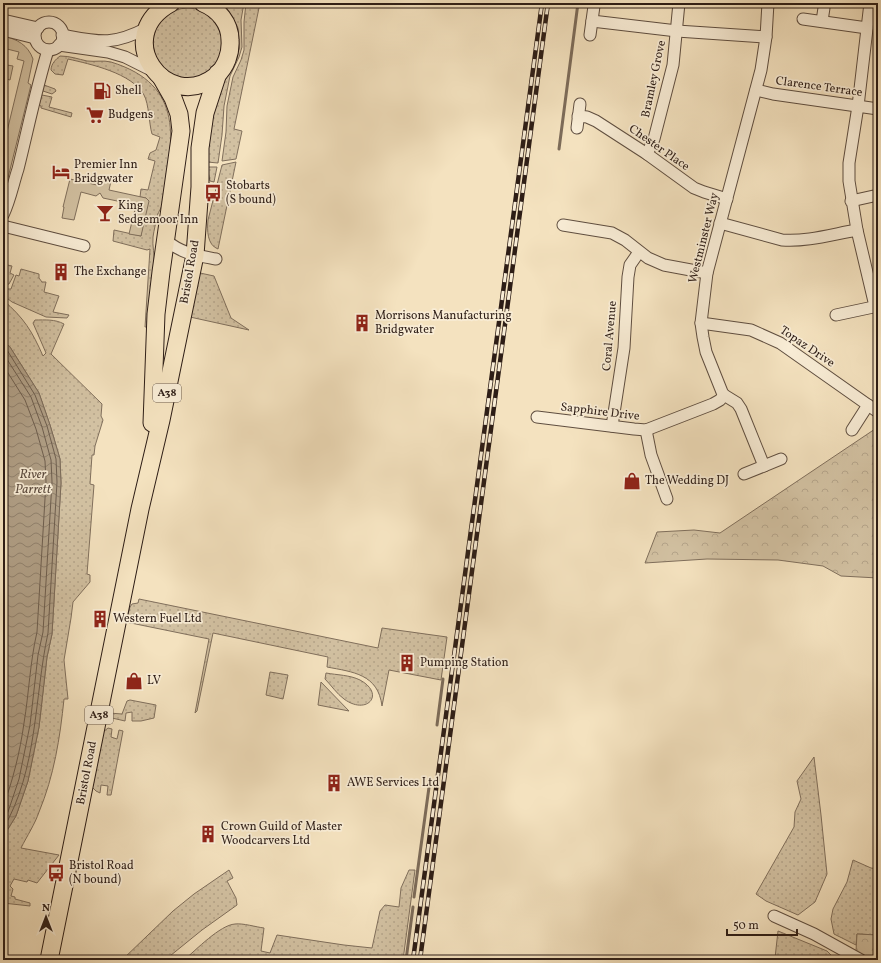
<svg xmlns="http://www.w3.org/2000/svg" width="881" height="963" viewBox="0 0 881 963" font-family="Vollkorn,serif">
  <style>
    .grass { fill: url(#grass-dots); stroke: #806f5c }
    .forest { fill: url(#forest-crowns); stroke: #806f5c }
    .green { fill: #d2c1a2; stroke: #806f5c }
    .water { fill: url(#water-waves); stroke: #7c6b59 }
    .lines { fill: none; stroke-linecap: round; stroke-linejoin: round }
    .shore { stroke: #6e5e4e; stroke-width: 1 }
    .stream { stroke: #7c6b59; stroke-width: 3 }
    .minor-casing { stroke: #5f4e40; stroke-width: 13 }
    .primary-casing { stroke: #2d1d16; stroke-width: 19 }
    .minor { stroke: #f8ecd5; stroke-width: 11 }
    .primary { stroke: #f4e2bf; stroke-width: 17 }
    .rail-casing { stroke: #2d1d16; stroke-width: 4.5 }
    .rail { stroke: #f8ecd5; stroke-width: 3; stroke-dasharray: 9; stroke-linecap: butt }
    .labels { text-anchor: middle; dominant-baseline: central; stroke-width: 3.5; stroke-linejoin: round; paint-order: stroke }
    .shield { fill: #f8ecd5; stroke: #6a5b4f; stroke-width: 1 }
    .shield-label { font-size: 11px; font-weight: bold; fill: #2d1d16 }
    .street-label { font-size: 12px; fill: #2d1d16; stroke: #f8ecd5 }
    .poi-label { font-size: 12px; fill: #2d1d16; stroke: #f8ecd5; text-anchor: start }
    .water-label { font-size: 13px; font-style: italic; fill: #5b4a3d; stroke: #f8ecd5 }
  </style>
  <defs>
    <pattern id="grass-dots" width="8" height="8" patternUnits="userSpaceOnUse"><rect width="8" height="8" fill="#d2c1a2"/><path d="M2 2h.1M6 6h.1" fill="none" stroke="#b5a58b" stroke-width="1.8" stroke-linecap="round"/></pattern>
    <pattern id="forest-crowns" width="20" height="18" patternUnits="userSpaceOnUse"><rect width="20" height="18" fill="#d2c1a2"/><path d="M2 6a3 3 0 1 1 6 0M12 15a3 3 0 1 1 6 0" fill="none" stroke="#b5a58b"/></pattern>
    <pattern id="water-waves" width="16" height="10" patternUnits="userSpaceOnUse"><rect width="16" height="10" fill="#b09f86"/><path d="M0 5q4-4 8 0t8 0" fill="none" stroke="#90816d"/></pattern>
  </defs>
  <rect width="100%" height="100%" fill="#f4e2bf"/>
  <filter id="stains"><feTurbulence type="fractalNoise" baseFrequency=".005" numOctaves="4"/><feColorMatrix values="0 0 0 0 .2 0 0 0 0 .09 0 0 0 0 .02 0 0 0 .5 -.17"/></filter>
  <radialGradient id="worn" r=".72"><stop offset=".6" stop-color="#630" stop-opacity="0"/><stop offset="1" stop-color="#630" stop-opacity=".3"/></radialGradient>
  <g class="grass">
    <path d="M224,3H244L241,20L242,47L239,57L230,76L224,106L222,135L218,163L207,162V133L222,84L235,59L239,49V38L238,28Z"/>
    <path d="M246,3H260L234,129L242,131L236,159L222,161L226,132L227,106L233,77L241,60L244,50V22Z"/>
    <circle cx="188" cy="43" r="35"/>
    <path d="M60,56C70,56 78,59 87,61C95,62 103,60 111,62C186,85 173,141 163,202C162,207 159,211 157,216C156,222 154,230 153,237C152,246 155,255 154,264C153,285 151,306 149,327H145L150,249L147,250L113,241L114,230L141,236L146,198L140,197L141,189L148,190L155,161L148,159L150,153L156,150L160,137L152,134C149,124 149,104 144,95C132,73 90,64 68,59L63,75L55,74L51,70C51,64 56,59 60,56Z"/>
    <path d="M44,85L55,89L56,91L52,94L43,91Z"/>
    <path d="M42,95L52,97L49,107L72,113L71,117L41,108V106L39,105Z"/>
    <path d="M236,162L218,249C207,245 207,230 208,220L222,165Z"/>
    <path d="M207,167H217L214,182L210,181Z"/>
    <path d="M3,264L12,266L10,273L14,275L9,284L3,285Z"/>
    <path d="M21,269L39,274V278L42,282H46L44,292L59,296L53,312L69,315L67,318L46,317L12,302L3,295V289H11L16,275L19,276Z"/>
    <path d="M200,273L214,276L231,318L249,330L190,317Z"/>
    <path d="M3,300C24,318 32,331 43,356L46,353L33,323L35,320C45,320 55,319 64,324L51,354L102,404L101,416L103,420L95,446L94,455H92L90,484L94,485L87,574L90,575V582L73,602L71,618L64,660L68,699H64C60,738 54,776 39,812C35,824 27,836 21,848L59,855L37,883L28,880L27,882L14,879L10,886L13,889L11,896L15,897V899L30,903V906L3,903V837L16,816L28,781L39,727L47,657L52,634L61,483L60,459L50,425L39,393L10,347L3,341Z"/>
    <path d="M139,599L378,648L382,628L447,637L441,680L389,670L382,706C378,674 353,672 327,667L328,657L213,633L197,711L195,713L209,639L126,622L130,607L132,604L138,603Z"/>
    <path d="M270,672L288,675L283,699L266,695Z"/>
    <path d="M326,673C337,675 350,675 360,680C386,694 367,716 344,699C337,694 331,685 325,679Z"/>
    <path d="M321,682L349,711L318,705Z"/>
    <path d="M130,700L156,705L154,718L141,721H132V712L126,713L125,721L112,718L107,715L109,713L122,714L127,701Z"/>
    <path d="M108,728L112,729L111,737L117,739L119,730L123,731L111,795H107L108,786L101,785L100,793L96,791L92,787L103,732Z"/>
    <path d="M814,757L821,815L827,874L815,902L798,915L766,901L756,894L794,827L795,812L801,799L797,781Z"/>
    <path d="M853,860L871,868L878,869V935L857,934L856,945L834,934L831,919L833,909L847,882Z"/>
    <path d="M229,870L233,878L227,881L236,898L237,905L202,930L165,960H122L173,911L194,894Z"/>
    <path d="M409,870H415L403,960H184C196,950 220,925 235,924C243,923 256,927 264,928L261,951L270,953L277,935L344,945L372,948L380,911L385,905L399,907L401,888Z"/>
    <path d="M778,931L827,951L832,956V960H794L775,958Z"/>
  </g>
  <g class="forest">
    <path d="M878,427V578L841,576L823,566L778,560L707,559L645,563L657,532L694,530L720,533Z"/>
    <path d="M857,934L878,935V960H871L856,951Z"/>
  </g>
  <g class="green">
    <path d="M3,36C17,39 28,45 33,59L28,83L31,85L3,198V148L24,61L17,59L19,52L3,48Z"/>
    <path d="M7,65L13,66L10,80L3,78Z"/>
    <path d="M99,178L111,181L109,190L146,198L149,201L141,236L129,234L136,205L103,198L100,193L96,196L81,192L74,220L62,218L64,207H63L70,179L97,185Z"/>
  </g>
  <path class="water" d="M3,341L10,347L39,393L50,425L60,459L61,483L52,634L47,657L39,727L28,781L16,816L3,837Z"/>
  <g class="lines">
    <g class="shore">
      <path d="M3,347L7,350L35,395L47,426L56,459L57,482L48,633C34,698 38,770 3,829"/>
      <path d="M3,353L31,397L42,427L51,460L52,482L43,632L38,655L30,725L19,779L8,812L3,820"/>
      <path d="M3,365L25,400L36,429L45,461L46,482L37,632C30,662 29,693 24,723C20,752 13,780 3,807"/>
    </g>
    <g class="stream">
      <path d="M559,149L578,3"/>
      <path d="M437,725L443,679"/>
      <path d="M414,897L430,780"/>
      <path d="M406,960L413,907"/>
    </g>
    <g class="minor-casing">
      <g id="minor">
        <path d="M870,3L858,106L849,163V181L857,230L875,306"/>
        <path d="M803,19L867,28"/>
        <path d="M3,20L38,28"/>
        <path d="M592,21L677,31L766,37"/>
        <path d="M822,21L824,8"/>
        <circle cx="49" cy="36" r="14"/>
        <path d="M3,30L35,38"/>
        <path d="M62,35C100,42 112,46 147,28"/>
        <path d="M590,35L594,6"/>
        <path d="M59,45L108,52L125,57L155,72"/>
        <path d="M756,90L773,94L878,109"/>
        <path d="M578,116L587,117L596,121L647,154L694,188L704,192L727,199"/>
        <path d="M577,128L580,104"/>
        <path d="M647,154L654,139L673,65L679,3"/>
        <path d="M851,201L878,195"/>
        <path d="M3,215C10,201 13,184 18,169C28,129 36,89 48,50"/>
        <path d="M720,223L782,240C807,242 833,234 857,230"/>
        <path d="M563,225L612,233L625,240L648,258L664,265L707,273"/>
        <path d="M3,226L84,246"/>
        <path d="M165,240C183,254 195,255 216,259"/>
        <path d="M836,315L878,306"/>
        <path d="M701,323L751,330L780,343L878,412"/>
        <path d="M537,417L634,429L646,430L713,404L720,400L724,395"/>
        <path d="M612,426L624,348L628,277L630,265L639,252"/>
        <path d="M646,430L651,455L667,499"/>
        <path d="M852,430L868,405"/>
        <path d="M764,466L741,409L737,403L724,395L722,392L706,352L703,337L701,323L707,273L761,70L766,37L768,3"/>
        <path d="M744,474L781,459"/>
        <path d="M774,916L814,934L861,960"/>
      </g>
    </g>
    <g class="primary-casing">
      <g id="primary">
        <path d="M171,3C110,36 166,115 216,76C226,67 231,53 230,40C230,23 218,9 203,3"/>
        <path d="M152,423L156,314L161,272L181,131L179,114L173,98L161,77"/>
        <path d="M49,960L140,509L161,420L195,255L200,187V148L205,113L218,73"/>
      </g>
    </g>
    <use href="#minor" class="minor"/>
    <use href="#primary" class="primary"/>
    <g class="rail-casing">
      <g id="rail">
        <path d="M413,960L542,3"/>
        <path d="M420,960L548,3"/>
      </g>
    </g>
    <use href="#rail" class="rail"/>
  </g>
  <defs>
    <g id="fuel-bare" transform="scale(1.38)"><path d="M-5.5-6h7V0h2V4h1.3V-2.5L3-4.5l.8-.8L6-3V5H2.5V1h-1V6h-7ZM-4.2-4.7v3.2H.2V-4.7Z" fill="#8f2418" stroke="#f8ecd5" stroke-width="2.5" paint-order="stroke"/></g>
    <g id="supermarket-bare" transform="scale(1.38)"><path d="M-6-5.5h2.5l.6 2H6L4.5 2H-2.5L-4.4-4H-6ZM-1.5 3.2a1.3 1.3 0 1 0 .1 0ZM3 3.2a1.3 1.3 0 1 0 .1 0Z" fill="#8f2418" stroke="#f8ecd5" stroke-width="2.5" paint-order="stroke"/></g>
    <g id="hotel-bare" transform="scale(1.38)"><path d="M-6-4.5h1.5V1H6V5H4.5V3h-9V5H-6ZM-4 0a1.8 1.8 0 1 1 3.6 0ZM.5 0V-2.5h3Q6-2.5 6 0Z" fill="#8f2418" stroke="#f8ecd5" stroke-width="2.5" paint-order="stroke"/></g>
    <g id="bus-bare" transform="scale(1.38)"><path d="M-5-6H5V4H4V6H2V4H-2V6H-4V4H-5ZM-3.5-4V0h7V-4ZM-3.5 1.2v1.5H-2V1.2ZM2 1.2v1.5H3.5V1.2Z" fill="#8f2418" stroke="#f8ecd5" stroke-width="2.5" paint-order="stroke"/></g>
    <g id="bar-bare" transform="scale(1.38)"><path d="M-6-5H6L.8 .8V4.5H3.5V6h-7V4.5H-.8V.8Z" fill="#8f2418" stroke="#f8ecd5" stroke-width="2.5" paint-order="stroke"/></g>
    <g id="building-bare" transform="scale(1.38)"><path d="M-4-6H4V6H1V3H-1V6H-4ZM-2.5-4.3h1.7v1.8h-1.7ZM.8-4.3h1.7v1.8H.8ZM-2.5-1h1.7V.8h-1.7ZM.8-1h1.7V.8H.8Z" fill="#8f2418" stroke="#f8ecd5" stroke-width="2.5" paint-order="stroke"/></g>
    <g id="shop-bare" transform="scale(1.38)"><path d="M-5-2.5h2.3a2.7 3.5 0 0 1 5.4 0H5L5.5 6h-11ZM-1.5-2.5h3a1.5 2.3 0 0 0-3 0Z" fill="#8f2418" stroke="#f8ecd5" stroke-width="2.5" paint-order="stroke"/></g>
  </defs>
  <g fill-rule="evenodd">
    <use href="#fuel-bare" x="102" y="91"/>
    <use href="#supermarket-bare" x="95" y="115"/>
    <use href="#hotel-bare" x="61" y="172"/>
    <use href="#bus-bare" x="213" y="193"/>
    <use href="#bar-bare" x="105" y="213"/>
    <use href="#building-bare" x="61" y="272"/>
    <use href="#building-bare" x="362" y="323"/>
    <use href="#shop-bare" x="632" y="481"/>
    <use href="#building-bare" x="100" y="619"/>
    <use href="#building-bare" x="407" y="663"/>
    <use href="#shop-bare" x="134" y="681"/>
    <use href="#building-bare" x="334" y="783"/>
    <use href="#building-bare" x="208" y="834"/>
    <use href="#bus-bare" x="56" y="873"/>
  </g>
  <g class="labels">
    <g class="shield">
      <rect x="153" y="384" width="28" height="18" rx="3"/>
      <rect x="85" y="706" width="28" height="18" rx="3"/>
    </g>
    <g class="shield-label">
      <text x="167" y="393">A38</text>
      <text x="99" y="715">A38</text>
    </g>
    <g class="street-label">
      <text transform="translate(654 79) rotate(-78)">Bramley Grove</text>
      <text transform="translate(819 87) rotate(8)">Clarence Terrace</text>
      <text transform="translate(659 148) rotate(35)">Chester Place</text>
      <text transform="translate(704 238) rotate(-76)">Westminster Way</text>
      <text transform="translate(190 272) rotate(-80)">Bristol Road</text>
      <text transform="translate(610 336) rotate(-85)">Coral Avenue</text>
      <text transform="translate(807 347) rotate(34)">Topaz Drive</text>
      <text transform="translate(600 412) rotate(7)">Sapphire Drive</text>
      <text transform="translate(87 773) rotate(-79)">Bristol Road</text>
    </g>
    <g class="poi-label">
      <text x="115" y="91">Shell</text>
      <text x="108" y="115">Budgens</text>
      <text x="74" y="165">Premier Inn<tspan x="74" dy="14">Bridgwater</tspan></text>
      <text x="226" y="186">Stobarts<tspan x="226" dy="14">(S bound)</tspan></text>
      <text x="118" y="206">King<tspan x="118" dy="14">Sedgemoor Inn</tspan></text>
      <text x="74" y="272">The Exchange</text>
      <text x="375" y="316">Morrisons Manufacturing<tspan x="375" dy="14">Bridgwater</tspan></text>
      <text x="645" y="481">The Wedding DJ</text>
      <text x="113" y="619">Western Fuel Ltd</text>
      <text x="420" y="663">Pumping Station</text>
      <text x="147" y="681">LV</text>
      <text x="347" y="783">AWE Services Ltd</text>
      <text x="221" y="827">Crown Guild of Master<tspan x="221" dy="14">Woodcarvers Ltd</tspan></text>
      <text x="69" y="866">Bristol Road<tspan x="69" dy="14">(N bound)</tspan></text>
    </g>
    <g class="water-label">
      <text x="33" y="475">River<tspan x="33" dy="15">Parrett</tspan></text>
    </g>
  </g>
  <rect width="881" height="963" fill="none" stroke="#f4e2bf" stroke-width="16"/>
  <rect x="4" y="4" width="873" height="955" fill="none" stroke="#2d1d16" stroke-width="2"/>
  <rect x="8" y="8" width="865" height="947" fill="none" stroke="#2d1d16"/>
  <g transform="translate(46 917)" stroke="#f8ecd5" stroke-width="3" paint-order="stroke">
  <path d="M0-3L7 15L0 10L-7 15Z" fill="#2d1d16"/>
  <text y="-6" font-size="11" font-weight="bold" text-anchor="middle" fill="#2d1d16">N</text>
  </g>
  <path d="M727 929v6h70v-6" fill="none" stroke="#2d1d16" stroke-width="2"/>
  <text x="733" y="929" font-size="12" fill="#2d1d16" stroke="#f8ecd5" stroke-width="3" paint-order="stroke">50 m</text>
  <rect width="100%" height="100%" filter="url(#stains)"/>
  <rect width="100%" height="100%" fill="url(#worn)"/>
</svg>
